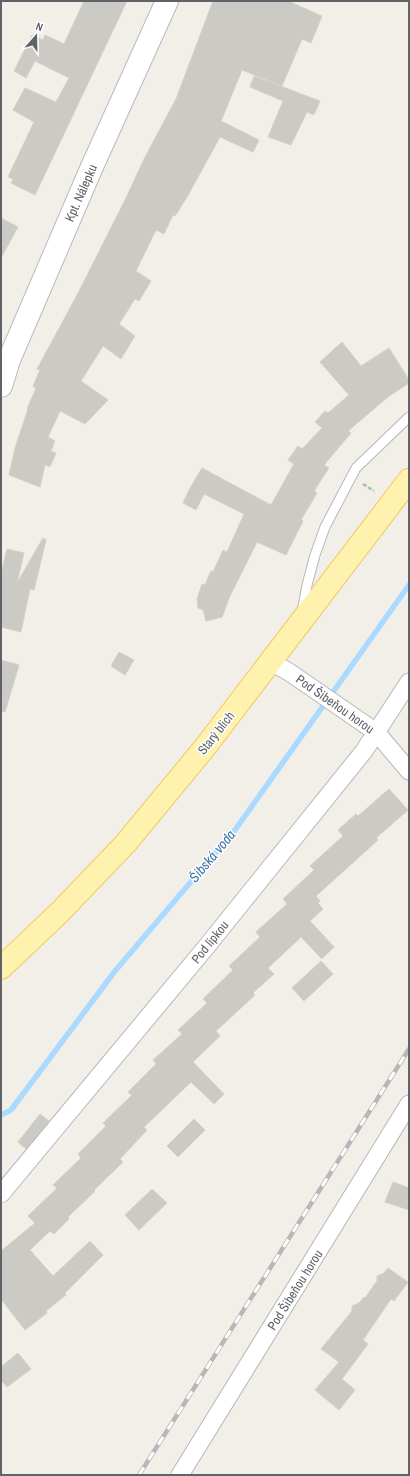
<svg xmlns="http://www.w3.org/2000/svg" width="410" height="1476" viewBox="0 0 410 1476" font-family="'Archivo Narrow',sans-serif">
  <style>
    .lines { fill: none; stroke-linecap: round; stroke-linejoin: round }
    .stream { stroke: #aadaff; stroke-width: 5.5 }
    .building { fill: #cccac5; stroke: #d6d1c6 }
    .lane-casing { stroke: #b5b8bc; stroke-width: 11 }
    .street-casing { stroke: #b5b8bc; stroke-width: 19 }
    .secondary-casing { stroke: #b6babf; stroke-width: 24 }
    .primary-casing { stroke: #f2c960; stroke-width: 24 }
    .path { stroke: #9cc7a9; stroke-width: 2.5; stroke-dasharray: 4 2; stroke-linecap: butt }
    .lane { stroke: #fff; stroke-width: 9 }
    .street { stroke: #fff; stroke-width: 17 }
    .secondary { stroke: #fff; stroke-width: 22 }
    .primary { stroke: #fff2af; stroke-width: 22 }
    .rail-casing { stroke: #b6b7b8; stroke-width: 4.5 }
    .rail { stroke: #fff; stroke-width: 3; stroke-dasharray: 9; stroke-linecap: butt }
    .labels { text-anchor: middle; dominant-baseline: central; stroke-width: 3; stroke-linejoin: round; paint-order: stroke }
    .street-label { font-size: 13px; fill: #5f6368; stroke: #fff }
    .water-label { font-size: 14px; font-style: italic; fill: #4174aa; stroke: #fff }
  </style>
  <rect width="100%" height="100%" fill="#f1efe8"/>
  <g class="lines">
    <path class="stream" d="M1,1115L11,1110L115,971L235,830L409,585"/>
  </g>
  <g class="building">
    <path d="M84,1H127L35,195L11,183L13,179L8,177L34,122L13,110L25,88L56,102L69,78L35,61L26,78L14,71L32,35L43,40L45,35L64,44Z"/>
    <path d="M213,1H288L322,16L311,43L302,39L282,86L242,70L221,121L259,140L253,152L220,137L187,197L175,216L173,215L164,234L156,230L136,271L151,281L139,301L135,299L119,324L135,336L121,359L103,346L81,381L108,400L85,424L60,411L48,437L55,441L51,451L56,453L50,467L45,465L40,487L9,475L15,448L28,409H27L36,388L33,386L40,370L37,369L76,297L126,198L145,157L176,99Z"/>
    <path d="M254,76L320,101L314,115L307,112L291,145L268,137L283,101L250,87Z"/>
    <path d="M1,218L18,227L1,258Z"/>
    <path d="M342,342L361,366L389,348L409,380V383L388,397L348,431L351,433L324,465L329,468L314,491L317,493L301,520L303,521L286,555L257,542L230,596L222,617L206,621L203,610L198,608L197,599L202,584L205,585L211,571L213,572L223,550L227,552L244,514L204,494L196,510L183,503L189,490L202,468L271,505L294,464L288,460L298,446L302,449L322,428L315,422L325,411L328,413L349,395L320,362Z"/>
    <path d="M43,538L46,540L34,590L30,589L21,632L1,627V574L7,549L24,553L17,583Z"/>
    <path d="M119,652L134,660L125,675L111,666Z"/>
    <path d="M1,660L19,665L5,712L1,711Z"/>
    <path d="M389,789L408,810L376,838L378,840L316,896L320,901L318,903L323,909L310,921L334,947L322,959L301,937L268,968L274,974L253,993L255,995L216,1031L220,1036L193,1062L224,1094L214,1104L191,1082L144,1127L147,1130L120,1159L123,1162L94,1190L95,1191L68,1217L69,1219L54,1234L50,1231L30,1250L53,1276L90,1241L103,1255L65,1293L66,1295L46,1311L47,1313L25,1330L1,1299V1251L35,1223L28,1216L57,1188L53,1185L81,1158L78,1154L106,1126L103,1123L132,1095L128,1092L156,1064L153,1060L182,1034L178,1030L207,1003L203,999L233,970L229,966L260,937L256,932L287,904L283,899L314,870L310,866L343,836L338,830L356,814L358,816Z"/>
    <path d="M321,961L333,974L304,1001L292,988Z"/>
    <path d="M40,1114L49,1121L26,1149L18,1142Z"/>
    <path d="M194,1119L205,1130L178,1157L167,1146Z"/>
    <path d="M393,1182L409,1188V1210L385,1202Z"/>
    <path d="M152,1189L167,1203L139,1230L125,1215Z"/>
    <path d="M388,1268L408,1282L394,1301L391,1299L363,1340L368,1344L342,1379L355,1390L339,1410L315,1390L339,1362L321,1349L352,1311V1306L359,1303L364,1297L365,1298L377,1281V1276L384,1273Z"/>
    <path d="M18,1353L31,1369L7,1387L1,1380V1367Z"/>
  </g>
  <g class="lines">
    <g class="lane-casing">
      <path id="lane" d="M302,612L307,585L315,555L325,527L356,468L409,417"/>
    </g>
    <g class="street-casing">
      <g id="street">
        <path d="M271,662L289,672L376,732L409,771"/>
        <path d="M1,1194L207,946L364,751L409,682"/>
        <path d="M180,1475L409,1104"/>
      </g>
    </g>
    <g class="secondary-casing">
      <path id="secondary" d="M1,386L9,360L91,169L167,1"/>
    </g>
    <g class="primary-casing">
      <path id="primary" d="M1,968L60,912L126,843L206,746L409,480"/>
    </g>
    <path class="path" d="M363,484L374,491"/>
    <use href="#lane" class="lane"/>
    <use href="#street" class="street"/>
    <use href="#secondary" class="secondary"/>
    <use href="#primary" class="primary"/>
    <g class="rail-casing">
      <path id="rail" d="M139,1475L409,1049"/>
    </g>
    <use href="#rail" class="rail"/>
  </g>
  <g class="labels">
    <g class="street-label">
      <text transform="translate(81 193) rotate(-66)">Kpt. Nálepku</text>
      <text transform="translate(335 704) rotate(35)">Pod Šibeňou horou</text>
      <text transform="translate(216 733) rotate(-52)">Starý blich</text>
      <text transform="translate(210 942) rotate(-51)">Pod lipkou</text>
      <text transform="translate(295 1290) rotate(-58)">Pod Šibeňou horou</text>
    </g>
    <g class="water-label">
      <text transform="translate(212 856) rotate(-50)">Šibská voda</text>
    </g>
  </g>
  <rect width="410" height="1476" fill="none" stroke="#5f6368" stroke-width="4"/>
  <g transform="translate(36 36) rotate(20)" stroke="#ffffff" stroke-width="3" paint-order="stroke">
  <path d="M0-3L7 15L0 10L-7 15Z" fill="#5f6368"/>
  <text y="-6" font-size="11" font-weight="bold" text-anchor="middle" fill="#5f6368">N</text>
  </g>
</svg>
